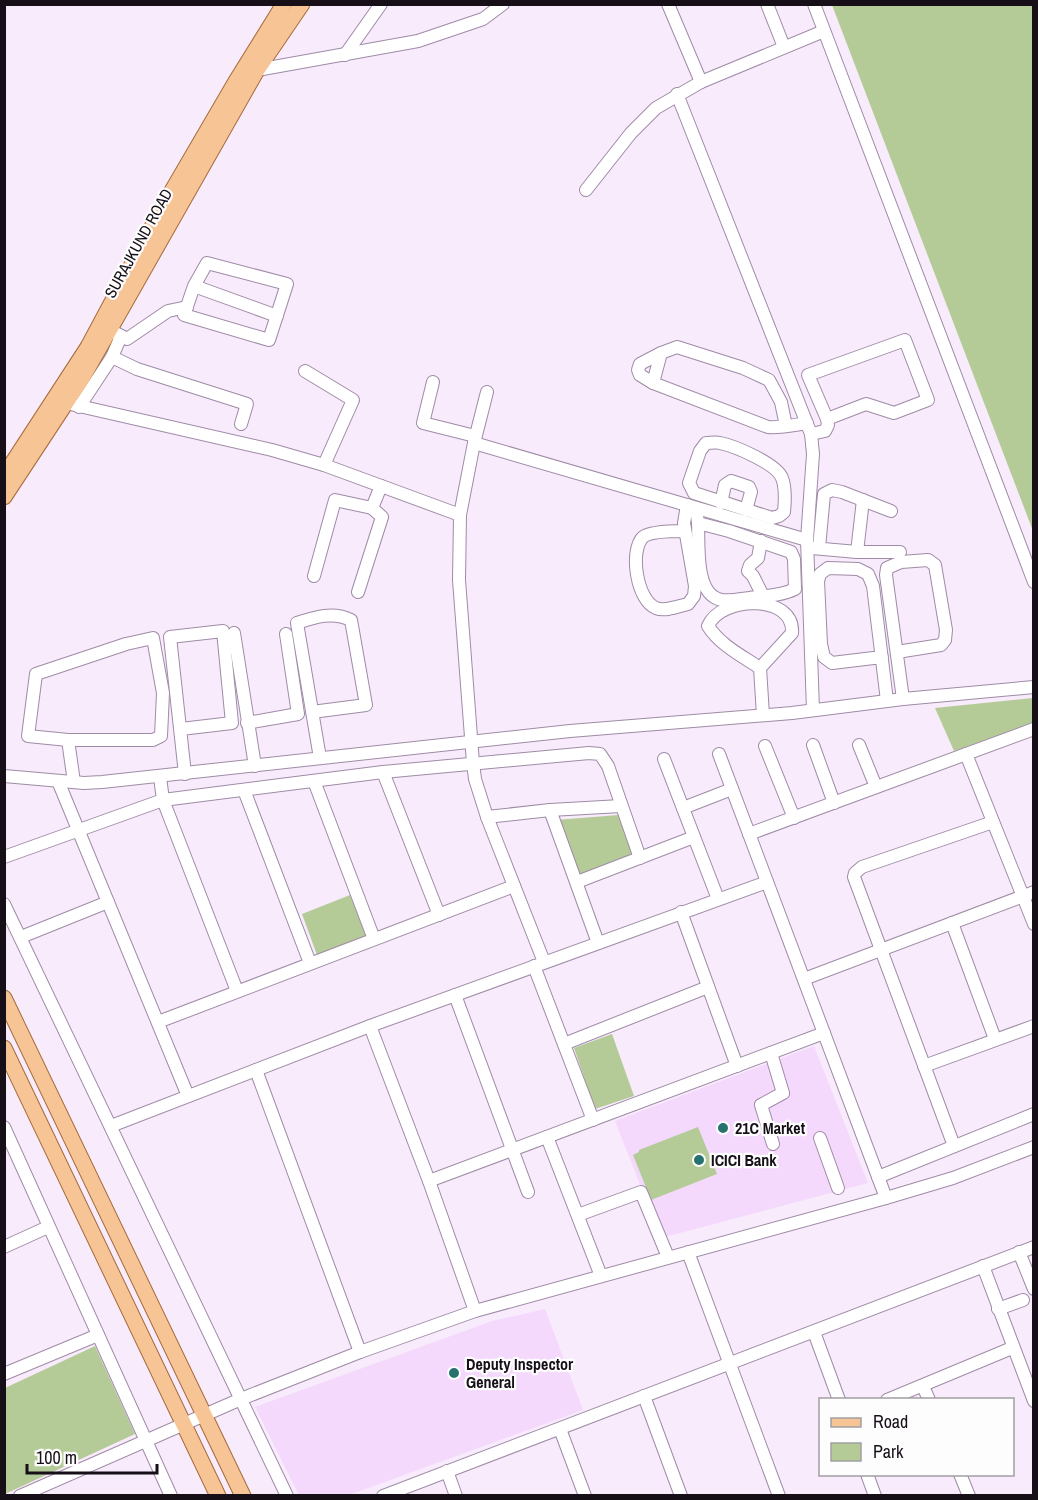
<svg xmlns="http://www.w3.org/2000/svg" width="1038" height="1500" viewBox="0 0 1038 1500" font-family="'Archivo Narrow',sans-serif">
  <style>
    .built { fill: #f4d9fd }
    .green { fill: #b5cb97 }
    .lines { fill: none; stroke-linecap: round; stroke-linejoin: round }
    .minor-casing { stroke: #9f8ba6; stroke-width: 14 }
    .major-casing { stroke: #a46b3c; stroke-width: 17 }
    .minor { stroke: #fff; stroke-width: 12 }
    .major { stroke: #f7c495; stroke-width: 15 }
    .poi-dot { fill: #27716e; stroke: #fdfdfd; stroke-width: 2 }
    .labels { text-anchor: middle; dominant-baseline: central; stroke-width: 4.5; stroke-linejoin: round; paint-order: stroke }
    .street-label { font-size: 16px; fill: #160f18; stroke: #fdfdfd }
    .poi-label { font-size: 16px; font-weight: bold; fill: #160f18; stroke: #fdfdfd; text-anchor: start }
  </style>
  <rect width="100%" height="100%" fill="#f8ebfc"/>
  <g class="built">
    <path d="M814,1046L868,1183L661,1238L615,1121Z"/>
    <path d="M545,1309L583,1410L349,1495H299L255,1407L492,1321Z"/>
  </g>
  <g class="green">
    <path d="M832,5H1033V531Z"/>
    <path d="M1033,698V723L954,751L935,708Z"/>
    <path d="M618,815L633,854L579,875L556,820Z"/>
    <path d="M350,895L366,936L317,955L302,914Z"/>
    <path d="M612,1034L634,1096L595,1109L574,1048Z"/>
    <path d="M698,1127L717,1174L651,1200L633,1155L639,1152V1150Z"/>
    <path d="M95,1346L135,1434L5,1494V1388Z"/>
  </g>
  <g class="lines">
    <g class="minor-casing">
      <g id="minor">
        <path d="M668,4L701,82"/>
        <path d="M767,4L784,47"/>
        <path d="M814,4L1034,582"/>
        <path d="M345,55L381,4"/>
        <path d="M257,70L418,41L483,19L503,4"/>
        <path d="M677,94L811,434L813,454L807,540L813,710"/>
        <path d="M586,190L631,133L656,108L701,82L824,31"/>
        <path d="M194,286L207,263L287,284L269,340L184,315L194,286L277,316"/>
        <path d="M110,330L127,339L168,311L187,307"/>
        <path d="M112,357L137,369L247,404L241,424"/>
        <path d="M305,371L353,400L324,465"/>
        <path d="M433,382L423,423L475,436"/>
        <path d="M653,383L640,375L638,370L640,364L661,353"/>
        <path d="M487,392L474,443L460,515L459,580L473,763L475,779L487,817L544,962"/>
        <path d="M66,403L272,450L324,465L460,515"/>
        <path d="M79,407L112,357L121,336"/>
        <path d="M786,426L781,402L769,380L743,368L677,347L661,353L653,383L768,427C781,428 794,425 807,423"/>
        <path d="M811,434L825,431L828,425L827,419L808,375L905,340L928,400L894,413L866,404L827,419"/>
        <path d="M474,443L807,540"/>
        <path d="M706,443C710,443 716,442 720,443C735,446 777,464 782,478C786,488 785,502 784,512L779,516L772,518L694,493L689,483L700,451Z"/>
        <path d="M721,503L725,485L731,481L749,487L751,492L746,510"/>
        <path d="M696,508L698,523L729,531L791,552L794,559L795,589C781,596 764,596 749,598C739,599 725,603 716,598C695,588 699,543 698,523"/>
        <path d="M685,531C676,531 650,531 643,537C629,551 637,601 656,608C665,612 679,606 688,604L694,596L695,586L684,523L687,505"/>
        <path d="M761,541L758,558L750,565L748,571L753,576L763,596"/>
        <path d="M812,548L857,552H900"/>
        <path d="M819,548L824,494L832,490L842,492L891,511"/>
        <path d="M857,552L863,500"/>
        <path d="M314,576L335,500L372,508"/>
        <path d="M358,592L382,517L372,508L381,486"/>
        <path d="M234,633L255,766"/>
        <path d="M153,638L163,693L161,736L153,740H68L28,736L36,674L126,644Z"/>
        <path d="M897,652L941,645L945,640L946,630L935,565L928,560L901,562L887,568L886,575L903,699"/>
        <path d="M882,657L832,663L824,657L821,644L818,581L820,574L828,568L858,569L868,574L873,586L887,701"/>
        <path d="M760,668C742,656 720,645 708,626C721,595 795,594 792,633L760,668L763,715"/>
        <path d="M312,712L366,705L351,620C333,611 315,617 297,623L320,758"/>
        <path d="M247,723L298,714L286,634"/>
        <path d="M181,729L232,723L223,631L170,637L185,774"/>
        <path d="M68,740L74,782"/>
        <path d="M813,745L834,803"/>
        <path d="M859,745L876,787"/>
        <path d="M765,746L794,818"/>
        <path d="M719,754L886,1198"/>
        <path d="M966,754L1034,924"/>
        <path d="M664,759L718,899"/>
        <path d="M383,772L439,915"/>
        <path d="M4,776L84,783L102,782L570,731L792,713L903,699L1034,687"/>
        <path d="M160,777L163,800L237,991"/>
        <path d="M58,781L188,1096"/>
        <path d="M314,781L374,939"/>
        <path d="M244,790L310,963"/>
        <path d="M683,808L732,789"/>
        <path d="M550,810L598,943"/>
        <path d="M487,817L550,810L621,806"/>
        <path d="M749,834L1034,729"/>
        <path d="M4,857L163,800L383,772L589,753L600,754L608,766L640,858"/>
        <path d="M577,882L694,837"/>
        <path d="M4,904L287,1496"/>
        <path d="M681,912L737,1066"/>
        <path d="M952,923L995,1039"/>
        <path d="M21,937L108,902"/>
        <path d="M534,966L593,1120"/>
        <path d="M804,979L1034,892"/>
        <path d="M455,995L528,1192"/>
        <path d="M158,1022L514,886"/>
        <path d="M370,1026L429,1181L475,1311"/>
        <path d="M564,1044L708,987"/>
        <path d="M771,1053L783,1093L761,1105L773,1144"/>
        <path d="M924,1066L1034,1026"/>
        <path d="M256,1070L360,1352"/>
        <path d="M111,1126L370,1026L767,882"/>
        <path d="M4,1127L171,1496"/>
        <path d="M547,1137L601,1276"/>
        <path d="M820,1138L838,1188"/>
        <path d="M954,1146L854,877L855,873L862,867L993,822"/>
        <path d="M878,1177L1034,1114"/>
        <path d="M429,1181L824,1033"/>
        <path d="M578,1215L641,1192L668,1257"/>
        <path d="M4,1247L48,1227"/>
        <path d="M688,1252L779,1496"/>
        <path d="M1019,1252L1034,1289"/>
        <path d="M983,1266L1034,1401"/>
        <path d="M998,1309L1023,1300"/>
        <path d="M814,1332L839,1400"/>
        <path d="M4,1374L98,1335"/>
        <path d="M923,1386L929,1400"/>
        <path d="M644,1396L681,1496"/>
        <path d="M887,1400L1012,1348"/>
        <path d="M560,1429L585,1496"/>
        <path d="M447,1471L456,1496"/>
        <path d="M867,1474L875,1496"/>
        <path d="M960,1474L969,1496"/>
        <path d="M20,1496L241,1399L360,1352L475,1311L886,1198L953,1178L1034,1147"/>
        <path d="M383,1496L1034,1247"/>
      </g>
    </g>
    <g class="major-casing">
      <g id="major">
        <path d="M4,476L88,347L165,203L235,83L284,4"/>
        <path d="M4,497L81,380L257,70L302,4"/>
        <path d="M4,998L243,1496"/>
        <path d="M4,1048L218,1496"/>
      </g>
    </g>
    <use href="#minor" class="minor"/>
    <use href="#major" class="major"/>
  </g>
  <g class="poi-dot">
    <circle cx="723" cy="1128" r="6"/>
    <circle cx="699" cy="1160" r="6"/>
    <circle cx="454" cy="1373" r="6"/>
  </g>
  <g class="labels">
    <g class="street-label">
      <text transform="translate(138 243) rotate(-61)">SURAJKUND ROAD</text>
    </g>
    <g class="poi-label">
      <text x="735" y="1128">21C Market</text>
      <text x="711" y="1160">ICICI Bank</text>
      <text x="466" y="1364">Deputy Inspector<tspan x="466" dy="18">General</tspan></text>
    </g>
  </g>
  <rect width="1038" height="1500" fill="none" stroke="#160f18" stroke-width="12"/>
  <rect x="819" y="1398" width="195" height="78" fill="#fdfdfd" stroke="#a19ea1" stroke-width="1.5"/>
  <rect x="831" y="1418" width="30" height="9" fill="#f7c495" stroke="#a19ea1" stroke-width="1.5"/>
  <text x="873" y="1428" font-size="18" fill="#160f18">Road</text>
  <rect x="831" y="1443" width="30" height="18" fill="#b5cb97" stroke="#a19ea1" stroke-width="1.5"/>
  <text x="873" y="1458" font-size="18" fill="#160f18">Park</text>
  <path d="M27 1464v9h130v-9" fill="none" stroke="#160f18" stroke-width="3"/>
  <text x="36" y="1464" font-size="18" fill="#160f18" stroke="#fdfdfd" stroke-width="4.5" paint-order="stroke">100 m</text>
</svg>
